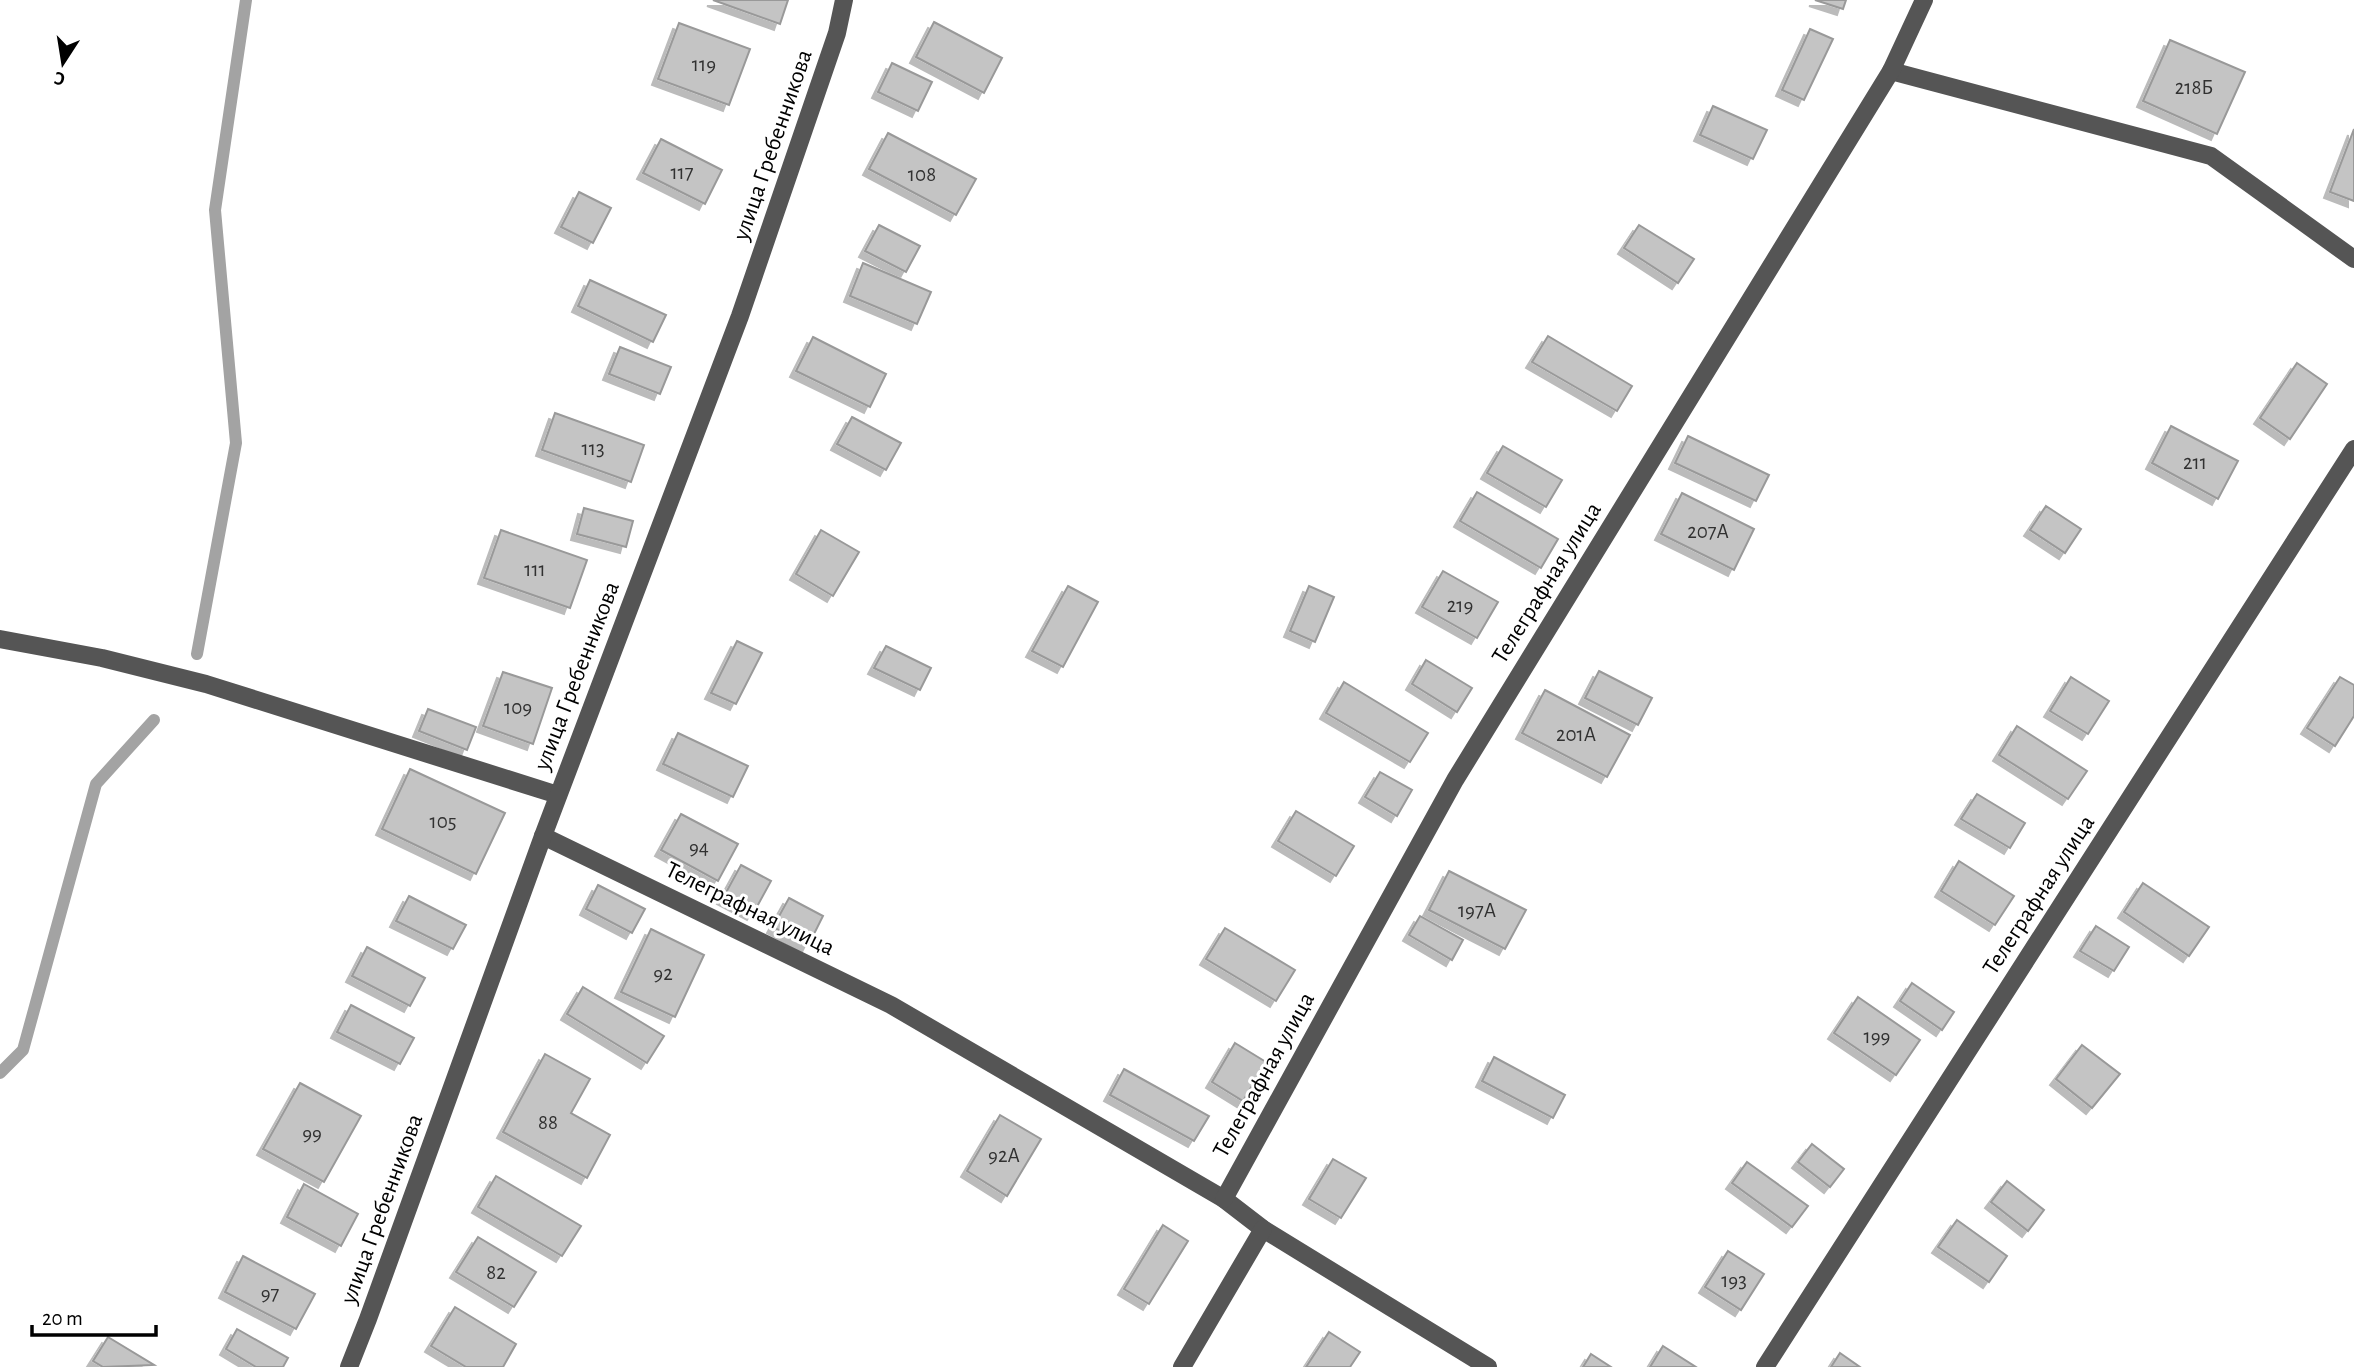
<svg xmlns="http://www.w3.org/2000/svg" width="2354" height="1367" viewBox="0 0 2354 1367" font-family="'Alegreya Sans',sans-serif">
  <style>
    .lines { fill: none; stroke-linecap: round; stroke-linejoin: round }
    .stream { stroke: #a3a3a3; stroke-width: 12 }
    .building { fill: #c4c4c4; stroke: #999; stroke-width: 2; filter: url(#shadow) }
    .minor { stroke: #555; stroke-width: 18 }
    .labels { text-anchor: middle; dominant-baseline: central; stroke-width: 6; stroke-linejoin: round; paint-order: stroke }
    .number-label { font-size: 21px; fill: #313131 }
    .street-label { font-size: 24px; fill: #000; stroke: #fff }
  </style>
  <defs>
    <filter id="shadow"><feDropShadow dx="-6" dy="6" stdDeviation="0" flood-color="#0004"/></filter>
  </defs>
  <rect width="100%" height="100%" fill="#fff"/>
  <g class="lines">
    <g class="stream">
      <path d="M197,654L236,443L215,210L246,0"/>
      <path d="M0,1073L23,1050L96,784L154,720"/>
    </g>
  </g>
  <g class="building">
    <path d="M713,0H788L780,24Z"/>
    <path d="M1815,0H1846L1843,9Z"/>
    <path d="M934,22L1002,58L984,93L916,57Z"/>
    <path d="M679,23L750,49L729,105L658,79Z"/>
    <path d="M1810,29L1833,39L1804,100L1782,90Z"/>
    <path d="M2170,40L2245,72L2217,134L2143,101Z"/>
    <path d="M892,63L932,82L918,111L878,92Z"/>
    <path d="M1713,106L1767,130L1753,159L1700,135Z"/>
    <path d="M2354,129V201L2330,192Z"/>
    <path d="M888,133L976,179L956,215L869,169Z"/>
    <path d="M661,139L722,170L705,204L643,173Z"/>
    <path d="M579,192L611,208L593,243L561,227Z"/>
    <path d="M879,225L920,246L906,272L865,251Z"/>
    <path d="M1639,225L1694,259L1678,283L1624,248Z"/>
    <path d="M863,263L931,292L917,324L850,296Z"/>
    <path d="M590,280L666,315L653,342L578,306Z"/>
    <path d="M1548,336L1632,386L1617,411L1532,362Z"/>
    <path d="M813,337L886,374L870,407L796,371Z"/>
    <path d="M620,347L671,367L660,394L609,374Z"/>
    <path d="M2297,363L2327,384L2290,439L2260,418Z"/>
    <path d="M555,413L644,445L631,482L542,450Z"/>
    <path d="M852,417L901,443L886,470L837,444Z"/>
    <path d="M2171,426L2238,461L2218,499L2152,463Z"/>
    <path d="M1688,436L1769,475L1756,501L1675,463Z"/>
    <path d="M1503,446L1562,480L1546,507L1487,473Z"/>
    <path d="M1477,492L1558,539L1541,568L1460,521Z"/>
    <path d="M1682,493L1754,529L1734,570L1661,534Z"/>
    <path d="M2046,506L2081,529L2065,553L2030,530Z"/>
    <path d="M584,508L633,521L626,547L577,534Z"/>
    <path d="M501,530L587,560L570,608L484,578Z"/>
    <path d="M821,530L859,552L833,596L796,574Z"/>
    <path d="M1443,571L1498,602L1477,638L1422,607Z"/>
    <path d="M1068,586L1098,602L1063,667L1032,651Z"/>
    <path d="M1309,586L1334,597L1315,642L1290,631Z"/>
    <path d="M737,641L762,653L736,704L711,693Z"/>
    <path d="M886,646L931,668L920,690L874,668Z"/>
    <path d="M1426,660L1472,688L1457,712L1412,684Z"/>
    <path d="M1599,671L1652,698L1638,725L1585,698Z"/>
    <path d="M503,672L552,688L533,744L483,726Z"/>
    <path d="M2071,677L2109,701L2088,734L2050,711Z"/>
    <path d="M2340,677L2354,685V716L2335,746L2307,728Z"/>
    <path d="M1344,682L1428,733L1410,762L1326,713Z"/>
    <path d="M1545,690L1630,735L1607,777L1522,733Z"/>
    <path d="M428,709L476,727L467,750L419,731Z"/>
    <path d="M2017,726L2087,771L2068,799L1999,755Z"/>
    <path d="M678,733L748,766L733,797L663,764Z"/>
    <path d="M410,769L505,813L476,874L382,829Z"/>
    <path d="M1380,772L1412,790L1397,816L1365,797Z"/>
    <path d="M1977,794L2025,823L2010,848L1961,819Z"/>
    <path d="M1296,811L1354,846L1336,876L1278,841Z"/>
    <path d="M681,814L738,844L718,881L661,850Z"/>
    <path d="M1959,861L2014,896L1995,925L1941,891Z"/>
    <path d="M741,865L771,881L753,914L723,898Z"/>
    <path d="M1449,871L1526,910L1505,949L1429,910Z"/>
    <path d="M2143,883L2209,927L2189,956L2124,912Z"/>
    <path d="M598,885L645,909L632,933L586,909Z"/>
    <path d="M409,896L466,925L453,949L396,921Z"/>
    <path d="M789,898L823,916L808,946L773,927Z"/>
    <path d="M1420,916L1463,940L1452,960L1409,935Z"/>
    <path d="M2096,926L2129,947L2114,971L2080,951Z"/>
    <path d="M1225,928L1295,970L1276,1001L1206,959Z"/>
    <path d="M651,929L704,955L675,1017L621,992Z"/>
    <path d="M367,947L425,978L410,1006L352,976Z"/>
    <path d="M1912,983L1954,1012L1942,1030L1900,1001Z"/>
    <path d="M583,987L664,1036L647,1063L567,1014Z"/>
    <path d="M1858,997L1920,1040L1896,1075L1834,1033Z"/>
    <path d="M351,1005L414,1038L400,1064L337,1032Z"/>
    <path d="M1235,1043L1266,1062L1243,1101L1212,1082Z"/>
    <path d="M2082,1045L2120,1074L2092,1108L2056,1079Z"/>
    <path d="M545,1054L590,1079L571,1113L610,1135L587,1178L503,1132Z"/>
    <path d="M1494,1057L1565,1095L1553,1118L1482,1081Z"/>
    <path d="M1124,1069L1209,1116L1194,1141L1110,1095Z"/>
    <path d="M300,1083L361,1116L324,1182L263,1149Z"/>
    <path d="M1000,1115L1041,1139L1007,1196L967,1171Z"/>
    <path d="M1812,1144L1844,1169L1830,1187L1798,1162Z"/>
    <path d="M1333,1159L1366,1178L1341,1218L1309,1199Z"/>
    <path d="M1747,1162L1808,1206L1792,1227L1732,1183Z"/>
    <path d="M496,1176L581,1226L562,1256L478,1207Z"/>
    <path d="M2007,1181L2044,1210L2028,1231L1991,1202Z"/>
    <path d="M304,1184L358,1214L341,1246L287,1217Z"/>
    <path d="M1957,1220L2007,1256L1989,1282L1938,1247Z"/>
    <path d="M1163,1225L1188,1241L1149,1304L1124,1289Z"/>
    <path d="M478,1237L536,1272L514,1307L456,1272Z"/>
    <path d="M1728,1251L1764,1274L1741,1310L1705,1287Z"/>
    <path d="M243,1256L315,1294L296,1329L225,1292Z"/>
    <path d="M455,1307L516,1344L503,1367H466L431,1346Z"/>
    <path d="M237,1329L288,1358L283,1367H256L226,1349Z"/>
    <path d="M1329,1332L1360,1352L1350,1367H1306Z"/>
    <path d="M108,1337L154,1365L103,1367L93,1361Z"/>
    <path d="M1663,1346L1696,1367H1650Z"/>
    <path d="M1840,1353L1860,1367H1831Z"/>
    <path d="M1591,1354L1611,1367H1583Z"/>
  </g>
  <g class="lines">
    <g class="minor">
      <path d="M1891,71L2211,156L2354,259"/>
      <path d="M0,639L102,658L206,684L558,795"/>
      <path d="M543,836L891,1005L1224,1199L1263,1229L1488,1367"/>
      <path d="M1224,1199L1455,780L1891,71L1924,0"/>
      <path d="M349,1367L368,1319L543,836L740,316L837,33L844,0"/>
      <path d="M1182,1367L1263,1229"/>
      <path d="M1765,1367L2354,449"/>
    </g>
  </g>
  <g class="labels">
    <g class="number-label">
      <text x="704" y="64">119</text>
      <text x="2194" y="87">218Б</text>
      <text x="682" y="172">117</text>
      <text x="922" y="174">108</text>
      <text x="593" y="448">113</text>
      <text x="2195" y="462">211</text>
      <text x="1708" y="531">207А</text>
      <text x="535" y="569">111</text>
      <text x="1460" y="605">219</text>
      <text x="518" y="707">109</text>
      <text x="1576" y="734">201А</text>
      <text x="443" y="821">105</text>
      <text x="699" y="847">94</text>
      <text x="1477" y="910">197А</text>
      <text x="663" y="973">92</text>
      <text x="1877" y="1036">199</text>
      <text x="548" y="1122">88</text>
      <text x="312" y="1133">99</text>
      <text x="1004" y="1155">92А</text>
      <text x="496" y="1272">82</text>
      <text x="1734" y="1280">193</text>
      <text x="270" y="1293">97</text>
    </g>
    <g class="street-label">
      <text transform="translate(773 145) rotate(-71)">улица Гребенникова</text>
      <text transform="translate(1547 583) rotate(-58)">Телеграфная улица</text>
      <text transform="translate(577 676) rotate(-69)">улица Гребенникова</text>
      <text transform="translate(2039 895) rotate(-57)">Телеграфная улица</text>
      <text transform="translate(750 909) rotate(26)">Телеграфная улица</text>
      <text transform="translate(1264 1075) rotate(-61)">Телеграфная улица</text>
      <text transform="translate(382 1209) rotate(-70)">улица Гребенникова</text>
    </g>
  </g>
  <g transform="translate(63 63) rotate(192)" stroke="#ffffff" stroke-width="5" paint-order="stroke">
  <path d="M0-5L12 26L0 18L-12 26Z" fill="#000000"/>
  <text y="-10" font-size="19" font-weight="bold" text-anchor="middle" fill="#000000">С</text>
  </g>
  <path d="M32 1325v10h124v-10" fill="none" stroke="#000000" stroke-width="3.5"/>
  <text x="42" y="1325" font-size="21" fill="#000000" stroke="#ffffff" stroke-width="5" paint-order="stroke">20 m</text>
</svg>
